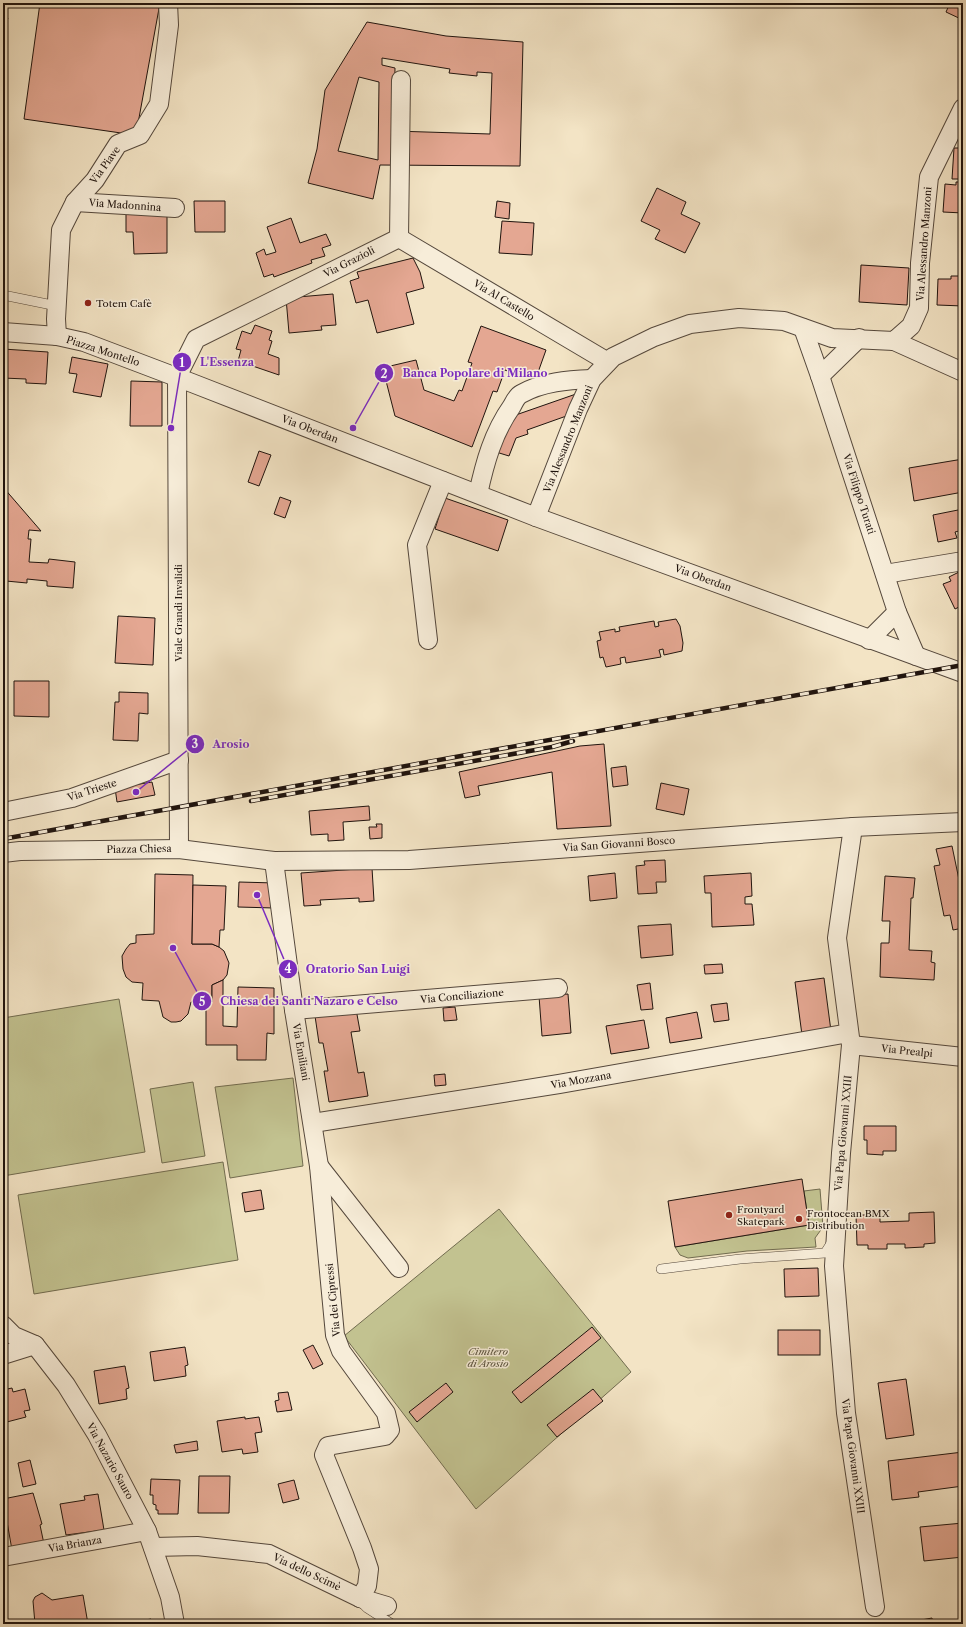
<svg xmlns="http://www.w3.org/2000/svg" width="966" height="1627" viewBox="0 0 966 1627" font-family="'Libre Caslon Text',serif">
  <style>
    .green { fill: #c2c290; stroke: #716b4f }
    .building { fill: #e4a792; stroke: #20140e; fill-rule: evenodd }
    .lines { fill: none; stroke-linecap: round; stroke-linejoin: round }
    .service-casing { stroke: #55483c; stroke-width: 10 }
    .minor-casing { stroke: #55483c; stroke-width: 20 }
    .service { stroke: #f7edd9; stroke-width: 9 }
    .minor { stroke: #f7edd9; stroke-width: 18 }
    .rail-casing { stroke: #20140e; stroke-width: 4.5 }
    .rail { stroke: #f7edd9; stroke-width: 3; stroke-dasharray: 9; stroke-linecap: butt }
    .poi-dot { fill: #8f2418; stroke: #f7edd9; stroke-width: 1.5 }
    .labels { text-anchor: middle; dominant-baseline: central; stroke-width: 3; stroke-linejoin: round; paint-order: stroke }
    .street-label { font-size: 10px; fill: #20140e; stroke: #f7edd9 }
    .poi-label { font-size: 10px; fill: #20140e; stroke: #f7edd9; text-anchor: start }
    .park-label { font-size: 10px; font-style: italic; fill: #59513c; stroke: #f7edd9 }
    .leader { fill: none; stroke: #7b2cbf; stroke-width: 1.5 }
    .callout-dot { fill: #7b2cbf; stroke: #f7edd9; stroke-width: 1.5 }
    .mark-label { font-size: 12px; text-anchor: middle; font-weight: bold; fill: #fff }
    .callout-label { font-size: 11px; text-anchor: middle; font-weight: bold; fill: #7b2cbf; stroke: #f7edd9; stroke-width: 3; stroke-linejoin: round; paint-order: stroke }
  </style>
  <rect width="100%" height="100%" fill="#f3e4c5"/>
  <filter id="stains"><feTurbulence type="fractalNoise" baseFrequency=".005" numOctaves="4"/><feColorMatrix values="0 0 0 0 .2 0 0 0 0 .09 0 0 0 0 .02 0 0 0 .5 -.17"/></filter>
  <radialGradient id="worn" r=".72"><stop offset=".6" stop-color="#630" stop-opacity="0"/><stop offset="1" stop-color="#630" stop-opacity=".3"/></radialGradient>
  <g class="green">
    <path d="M119,999L145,1152L3,1176V1018Z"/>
    <path d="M293,1078L303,1166L230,1178L215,1087Z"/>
    <path d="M193,1082L205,1156L162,1163L150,1089Z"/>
    <path d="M223,1162L238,1260L34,1294L18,1195Z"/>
    <path d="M820,1189L823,1227L815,1238L816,1247L747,1251L688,1258L680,1255L675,1247L809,1225L804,1191Z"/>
    <path d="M499,1209L631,1372L476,1509L344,1336Z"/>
  </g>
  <g class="building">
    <path d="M40,3H160L137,129L128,134L24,119Z"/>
    <path d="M950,3H963V20L946,12Z"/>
    <path d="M3,9L8,19L3,22Z"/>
    <path d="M367,22L446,36L523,42L520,166L380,165L373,199L308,183L317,149L325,90ZM382,58L450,69L449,73L477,76V72L492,73L490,134L394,131L395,68L382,65ZM359,77L379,82L378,160L338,151Z"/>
    <path d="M954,148H963V179H952Z"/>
    <path d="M956,182H963V213L943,212L945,184L956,185Z"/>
    <path d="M657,188L686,202L681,214L700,223L685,253L655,239L660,230L641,221Z"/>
    <path d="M194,201H225V232H195Z"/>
    <path d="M497,201L510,203L509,219L495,217Z"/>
    <path d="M167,212V253L134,254L133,232H126V213Z"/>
    <path d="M291,218L300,243L326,234L331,245L322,248L325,256L311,260L312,263L274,277L273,274L264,277L256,253L264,249L266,255L276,252L267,227Z"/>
    <path d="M502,221L534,223L532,255L499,253Z"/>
    <path d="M413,258L420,272L424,288L406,293L414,324L377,333L368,300L356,303L350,281L359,278L357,272Z"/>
    <path d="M861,265L909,268L907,305L859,302Z"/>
    <path d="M951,276H963V306L937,305L938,279H951Z"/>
    <path d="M333,294L336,325L321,326L322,330L289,333L286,298Z"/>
    <path d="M255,325L272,331L269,340L272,341L268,354L279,358V375L238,361L241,350L236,349L242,331L251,334Z"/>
    <path d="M481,326L546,350L536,378L522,373L520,376L505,370L497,392L493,391L472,447L395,416L385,377L388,376L386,367L416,360L424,390L454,401L459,390L462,391L472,363L468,362Z"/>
    <path d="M3,349L48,352L46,384L26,383V379L3,378Z"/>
    <path d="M72,357L108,364L101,397L73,392L77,374L69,373Z"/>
    <path d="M131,381L162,382V426H130Z"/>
    <path d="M576,394L572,414L527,430L528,434L516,438L509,456L496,452L510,417Z"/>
    <path d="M259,451L271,455L259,486L248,482Z"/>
    <path d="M963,459V492L914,501L909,468Z"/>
    <path d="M3,487L41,531L29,530L28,539H31L29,562L48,563L49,559L75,562L73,588L47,586V581L27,579V583L6,581L7,561L3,556V537H6L7,527H3Z"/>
    <path d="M280,497L291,501L285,518L274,514Z"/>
    <path d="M445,498L508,520L498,551L435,529Z"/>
    <path d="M963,509V530L955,532L957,538L938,542L933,515Z"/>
    <path d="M963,570V605L955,609L943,584L951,581L949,577Z"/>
    <path d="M118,616L155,618L153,665L115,663Z"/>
    <path d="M676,619L680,626L683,643L682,651L664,655L663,649L659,650L661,657L626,663L625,657L620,658L621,664L606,667L603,657L600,658L597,641L601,640L599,632L615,629V632L620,631L619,627L654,621L655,627L659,626L658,622Z"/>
    <path d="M14,681H49V717L14,716Z"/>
    <path d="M119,692L148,693V714L139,713L138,741L113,740L115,702H119Z"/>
    <path d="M604,744L611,826L557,829L552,772L478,786L480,795L465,798L459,772L580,746Z"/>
    <path d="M626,766L628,785L613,787L611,768Z"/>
    <path d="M152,782L155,795L117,802L115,788Z"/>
    <path d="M661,783L689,789L684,815L656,809Z"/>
    <path d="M369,806L370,820L343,822L344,840L328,841V834L311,835L309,811Z"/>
    <path d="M376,824H382V838L370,839L369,827H377Z"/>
    <path d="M952,846L963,899V928L953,930L950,915L944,916L934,866L940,865L936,849Z"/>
    <path d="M665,860L666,882H656L657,893L638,894L636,866L645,865L644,861Z"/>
    <path d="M372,868L374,901L359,902V898L320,900L321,905L304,906L301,873Z"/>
    <path d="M615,873L617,898L590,901L588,876Z"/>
    <path d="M751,873L752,896L745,897V904H752L754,925L712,927L711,893H705L704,876Z"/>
    <path d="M155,874L193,875L192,944H212L219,947L224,951L229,963L227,975L223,980L212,985V1002H191L188,1014L181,1021L176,1022H171L163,1017L159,1001L142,1000L143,983L132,982L126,977L123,969L122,956L126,949L130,944L136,943V935L154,934Z"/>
    <path d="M885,876L915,878L913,898H911L909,950L932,951L931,962L935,963L934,980L880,977L881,943H889L890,921H882Z"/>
    <path d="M239,882L275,883L274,908L238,907Z"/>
    <path d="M193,885L226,886L224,930H220L219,947L212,944H192Z"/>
    <path d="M671,924L673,955L641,958L638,926Z"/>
    <path d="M722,964L723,973L705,974L704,965Z"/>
    <path d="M824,978L831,1031L802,1035L795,982Z"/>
    <path d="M223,980V1026L237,1027L238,987L274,988V1034L267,1033L266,1060H237V1045H206V1002H212V985Z"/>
    <path d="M650,983L653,1009L641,1010L637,985Z"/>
    <path d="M568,994L571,1033L542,1036L539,996Z"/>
    <path d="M727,1003L729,1020L714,1022L711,1005Z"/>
    <path d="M455,1007L457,1020L444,1021L443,1008Z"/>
    <path d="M356,1009L360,1031L351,1032L358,1073L364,1072L368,1096L329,1102L324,1071H328L323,1043H319L315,1016Z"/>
    <path d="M697,1012L702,1038L670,1043L666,1018Z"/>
    <path d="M644,1020L649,1048L611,1054L606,1026Z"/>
    <path d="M445,1074L446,1085L435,1086L434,1075Z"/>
    <path d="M864,1126H896V1151H883V1155L867,1154V1140H864Z"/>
    <path d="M802,1179L809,1225L675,1247L668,1201Z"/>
    <path d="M261,1190L264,1209L245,1212L242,1193Z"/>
    <path d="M934,1212L935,1243L924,1244V1247L905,1248V1244H887V1249H868V1245H857L856,1215H880V1222L909,1221V1213Z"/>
    <path d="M818,1268L819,1296L785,1297L784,1269Z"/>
    <path d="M592,1327L601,1338L521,1403L512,1392Z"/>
    <rect x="778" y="1330" width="42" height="25"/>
    <path d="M313,1345L323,1364L313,1369L303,1350Z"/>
    <path d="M185,1347L188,1365L185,1366L186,1376L154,1381L150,1352Z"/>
    <path d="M125,1366L129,1388L126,1389L127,1399L99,1404L94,1371Z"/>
    <path d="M906,1379L914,1435L886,1439L878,1383Z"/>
    <path d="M446,1383L453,1392L417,1422L409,1412Z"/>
    <path d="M12,1388L13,1392L25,1389L30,1410L24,1411L26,1417L3,1423V1390Z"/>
    <path d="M593,1389L603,1401L557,1437L547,1425Z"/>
    <path d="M288,1392L292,1410L277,1412L275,1401L279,1400L278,1393Z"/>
    <path d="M245,1417V1419L259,1417L262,1432L255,1433L258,1452L243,1454L242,1449L222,1452L217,1421Z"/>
    <path d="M197,1441L198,1450L176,1453L174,1445Z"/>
    <path d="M963,1452V1486L918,1492L919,1497L892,1500L888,1461Z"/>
    <path d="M30,1460L36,1484L23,1487L18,1463Z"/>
    <path d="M199,1476H230L229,1513H198Z"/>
    <path d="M151,1479L180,1480L178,1514H158V1510H156V1505L153,1504V1495H150Z"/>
    <path d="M294,1480L299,1499L283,1503L278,1484Z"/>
    <path d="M33,1493L42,1524L40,1525L44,1544L12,1550L3,1499Z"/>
    <path d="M98,1494L104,1530L66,1535L60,1504L85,1500L84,1496Z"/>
    <path d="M963,1523V1557L924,1561L920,1527Z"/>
    <path d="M42,1593L52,1600L83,1595L88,1624H35L33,1601L35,1597Z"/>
    <path d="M932,1618L933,1624H906L905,1623Z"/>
    <path d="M151,1619L152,1624H123Z"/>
  </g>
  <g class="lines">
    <g class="service-casing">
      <g id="service">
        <path d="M3,295L57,306"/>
        <path d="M661,1269L740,1259L825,1253L832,1242"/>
        <path d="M362,1603L367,1608L392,1624"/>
      </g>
    </g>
    <g class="minor-casing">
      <g id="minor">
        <path d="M75,202L175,208"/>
        <path d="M399,238L608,362"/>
        <path d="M803,328L820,376L859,338"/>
        <path d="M3,332L57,336L84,342L192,383L536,517L963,673"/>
        <path d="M57,336L56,319L61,230L75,202L95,180L118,144L140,135L159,104L169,25L168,3"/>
        <path d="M894,341L963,372"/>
        <path d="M820,376L897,612"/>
        <path d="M478,494C485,462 493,433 512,406C514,402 517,396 521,394C542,382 568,380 592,379"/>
        <path d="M536,517L578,409L592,379L613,357L654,337L690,324L739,318L784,321L832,338L894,341L911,326L919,308L920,263L929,177L963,108"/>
        <path d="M885,574L963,561"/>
        <path d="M428,640L417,545L443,481"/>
        <path d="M869,640L897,612L916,656"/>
        <path d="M3,812L72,798L179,760"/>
        <path d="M853,827L837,938L851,1045L841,1153L834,1266L846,1413L875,1607"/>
        <path d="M179,849L177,377L196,339L399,238L401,80"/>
        <path d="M3,853L20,851L179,849L274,861L409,860L853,827L963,822"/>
        <path d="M274,861L294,1010L319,1166L335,1335L341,1351L386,1413L390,1430L385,1436L328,1446L324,1455L362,1548L369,1569L367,1586L360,1598"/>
        <path d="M294,1010L558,988"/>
        <path d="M851,1045L963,1057"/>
        <path d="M313,1123L559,1084L849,1033"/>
        <path d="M319,1166L399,1268"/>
        <path d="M3,1325L14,1336L35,1345L66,1385L97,1435L147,1531L170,1597L175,1624"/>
        <path d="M3,1355L35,1345"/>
        <path d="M153,1547L197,1546L269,1554L360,1598L387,1606"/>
        <path d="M3,1557L147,1531"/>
      </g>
    </g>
    <use href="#service" class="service"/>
    <use href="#minor" class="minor"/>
    <g class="rail-casing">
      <g id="rail">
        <path d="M251,801L552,747L573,741"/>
        <path d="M3,839L963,665"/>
      </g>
    </g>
    <use href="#rail" class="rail"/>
  </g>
  <g class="poi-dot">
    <circle cx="88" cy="303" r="4"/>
    <circle cx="729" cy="1215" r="4"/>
    <circle cx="799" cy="1219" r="4"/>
  </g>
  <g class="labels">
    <g class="street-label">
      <text transform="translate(105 165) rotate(-54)">Via Piave</text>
      <text transform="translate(125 205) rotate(4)">Via Madonnina</text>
      <text transform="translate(924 244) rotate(-86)">Via Alessandro Manzoni</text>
      <text transform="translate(349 262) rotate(-27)">Via Grazioli</text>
      <text transform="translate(504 300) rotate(31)">Via Al Castello</text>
      <text transform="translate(103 351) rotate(18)">Piazza Montello</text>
      <text transform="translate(310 429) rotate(21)">Via Oberdan</text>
      <text transform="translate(568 439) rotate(-68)">Via Alessandro Manzoni</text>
      <text transform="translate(859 494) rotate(72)">Via Filippo Turati</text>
      <text transform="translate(703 578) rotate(20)">Via Oberdan</text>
      <text transform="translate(178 613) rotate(-90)">Viale Grandi Invalidi</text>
      <text transform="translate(92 790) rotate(-18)">Via Trieste</text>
      <text transform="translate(619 844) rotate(-4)">Via San Giovanni Bosco</text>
      <text transform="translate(139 849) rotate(-1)">Piazza Chiesa</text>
      <text transform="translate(462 996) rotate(-5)">Via Conciliazione</text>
      <text transform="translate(907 1051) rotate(6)">Via Prealpi</text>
      <text transform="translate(301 1052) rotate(80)">Via Emiliani</text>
      <text transform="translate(581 1080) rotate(-10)">Via Mozzana</text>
      <text transform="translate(843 1133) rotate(-85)">Via Papa Giovanni XXIII</text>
      <text transform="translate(333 1300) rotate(-96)">Via dei Cipressi</text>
      <text transform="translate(853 1456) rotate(82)">Via Papa Giovanni XXIII</text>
      <text transform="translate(110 1461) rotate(61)">Via Nazario Sauro</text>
      <text transform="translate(75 1544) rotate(-10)">Via Brianza</text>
      <text transform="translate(307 1572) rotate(25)">Via dello Scimè</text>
    </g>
    <g class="poi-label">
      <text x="96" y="303">Totem Cafè</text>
      <text x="737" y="1209">Frontyard<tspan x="737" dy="12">Skatepark</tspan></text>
      <text x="807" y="1213">Frontocean BMX<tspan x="807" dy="12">Distribution</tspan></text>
    </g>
    <g class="park-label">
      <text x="488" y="1351">Cimitero<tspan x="488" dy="12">di Arosio</tspan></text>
    </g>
  </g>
  <path class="leader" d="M171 428L182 362M353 428L384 373M136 792L195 744M257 895L288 969M173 948L202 1001"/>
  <g class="callout-dot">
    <circle cx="171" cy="428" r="4"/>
    <circle cx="353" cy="428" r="4"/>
    <circle cx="136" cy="792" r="4"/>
    <circle cx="257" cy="895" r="4"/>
    <circle cx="173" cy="948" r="4"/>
    <circle cx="182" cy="362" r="10"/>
    <circle cx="384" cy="373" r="10"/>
    <circle cx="195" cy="744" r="10"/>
    <circle cx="288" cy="969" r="10"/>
    <circle cx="202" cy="1001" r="10"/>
  </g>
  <g class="mark-label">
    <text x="182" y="367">1</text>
    <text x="384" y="378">2</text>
    <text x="195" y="748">3</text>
    <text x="288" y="973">4</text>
    <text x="202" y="1006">5</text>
  </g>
  <g class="callout-label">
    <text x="227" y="366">L'Essenza</text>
    <text x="475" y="377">Banca Popolare di Milano</text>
    <text x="231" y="748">Arosio</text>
    <text x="358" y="973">Oratorio San Luigi</text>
    <text x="309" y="1005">Chiesa dei Santi Nazaro e Celso</text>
  </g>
  <rect width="966" height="1627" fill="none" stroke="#f3e4c5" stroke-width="16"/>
  <rect x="4" y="4" width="958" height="1619" fill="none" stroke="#20140e" stroke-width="2"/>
  <rect x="8" y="8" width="950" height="1611" fill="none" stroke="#20140e"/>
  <rect width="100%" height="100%" filter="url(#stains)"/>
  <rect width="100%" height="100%" fill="url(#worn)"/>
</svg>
